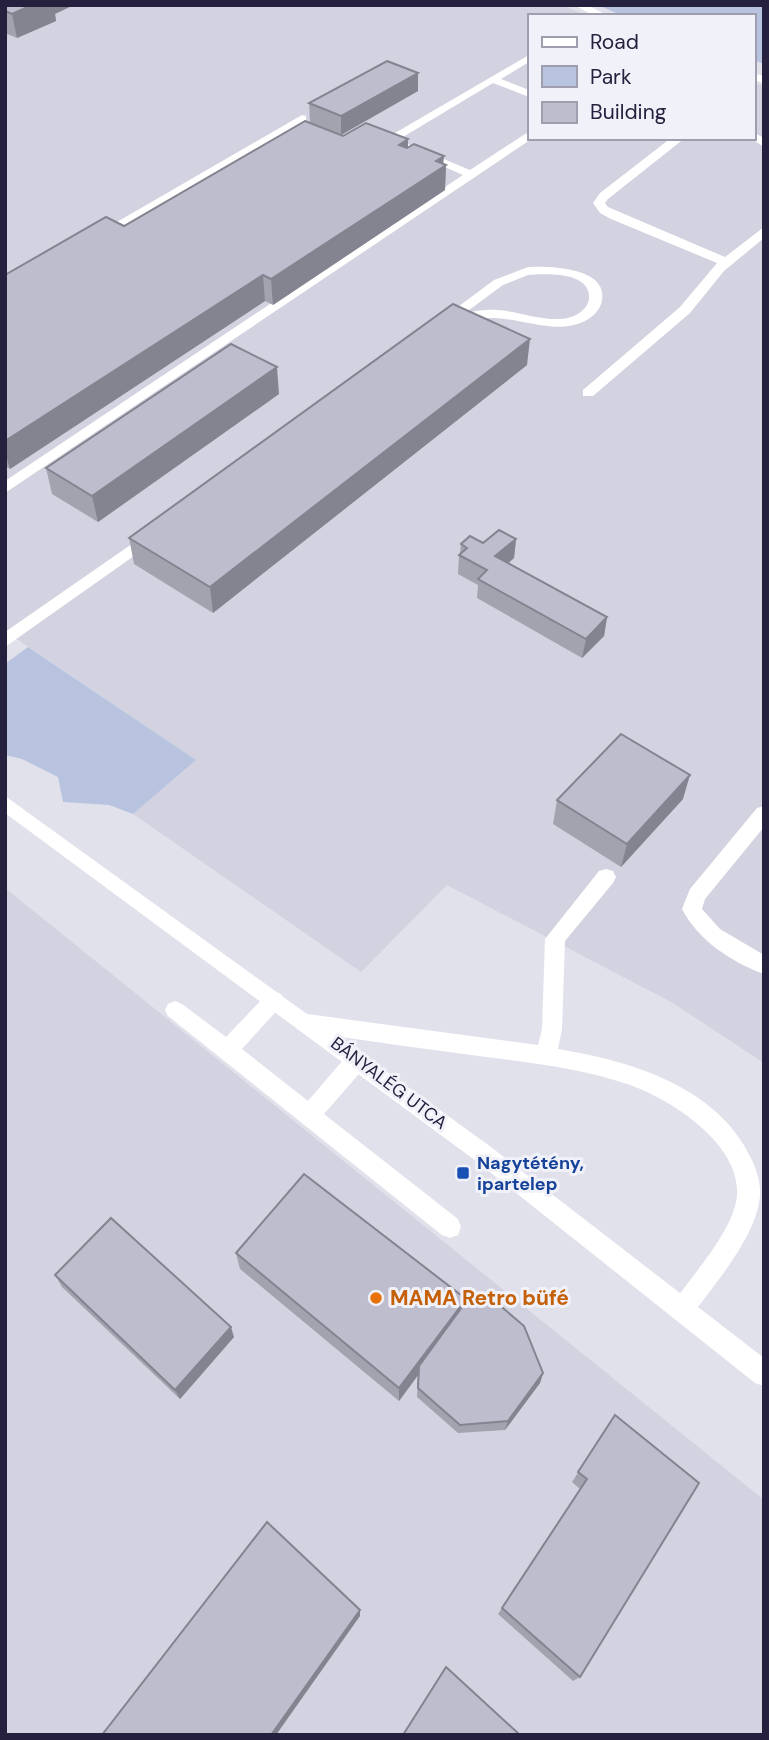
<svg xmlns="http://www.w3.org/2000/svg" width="769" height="1740" viewBox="0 0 769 1740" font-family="'DM Sans',sans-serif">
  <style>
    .built { fill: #d2d2e0 }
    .green { fill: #b8c4df }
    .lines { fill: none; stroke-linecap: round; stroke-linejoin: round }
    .service { fill: #fff; fill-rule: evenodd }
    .minor { fill: #fff; fill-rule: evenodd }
    .tertiary { fill: #fff; fill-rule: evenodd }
    .wall { fill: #a3a3b0 }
    .shaded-wall { fill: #848490 }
    .building { fill: #bdbdcd; stroke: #848490; stroke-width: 2 }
    .transit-dot { fill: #1a4fb4; stroke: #f1f2f9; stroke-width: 2.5 }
    .food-dot { fill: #e8710a; stroke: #f1f2f9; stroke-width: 2.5 }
    .labels { text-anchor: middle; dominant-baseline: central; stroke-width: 6; stroke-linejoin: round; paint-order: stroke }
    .street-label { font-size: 18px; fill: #25203e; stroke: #f1f2f9 }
    .transit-label { font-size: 18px; font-weight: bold; fill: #164399; stroke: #f1f2f9; text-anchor: start }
    .near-food-label { font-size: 21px; font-weight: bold; fill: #c56008; stroke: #f1f2f9; text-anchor: start }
  </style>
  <rect width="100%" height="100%" fill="#e1e1ec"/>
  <g class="built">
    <path d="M5,5H563L586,16H529V138H753V83L764,86V1063L673,1003L447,885L361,972L133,814L196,760L5,631Z"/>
    <path d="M5,888L764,1500V1735H5Z"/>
  </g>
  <g class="green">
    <path d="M598,5H761L764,6V64L753,60V16H623Z"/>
    <path d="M28,647L196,760L133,814L109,805L63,802L58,777L22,759L5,755V664Z"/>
  </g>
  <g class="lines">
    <g class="service">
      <path d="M529,55V62L501,79L529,90V97L493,83L398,140L470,170L525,134L529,133V138H533L5,493V481L463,175L383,140Z"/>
      <path d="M302,115L306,116V120L101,240L97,241L91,237Z"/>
      <path d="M753,132L764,138V147L750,138H753Z"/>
      <path d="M671,138H685L608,199L605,203L608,207L725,257L764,227V238L724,271L690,313L593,396H583V390L680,307L717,263L611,219L600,213L593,203L600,193Z"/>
      <path d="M528,267C548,266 608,267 602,300C601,309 593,317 585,321C556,335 524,319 494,318C476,317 459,323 442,328L435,324L494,280ZM528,275C544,274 588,271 589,296C589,302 587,306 583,310C562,330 522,311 498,310C486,309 476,311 465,313L503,285Z"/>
      <path d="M152,530L160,535L158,539L5,647V632Z"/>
      <path d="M764,806V827L705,899L702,909L720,929L764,955V974C731,962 698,940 682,909L690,889L757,808Z"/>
      <path d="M606,869L613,871L616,877L613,883L565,941L562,1029L558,1049C630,1061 717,1086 751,1158C756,1169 761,1182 760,1195C758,1234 715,1284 692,1315L684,1319L676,1315L672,1307L676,1299C695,1272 736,1227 737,1194C740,1143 669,1098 627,1084C582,1069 533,1063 486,1057C427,1049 367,1041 307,1032L300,1030L297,1023L300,1016L307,1014L538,1045L542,1029L545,939L599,871Z"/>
      <path d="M274,991L281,994L284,1000L281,1006L242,1049L308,1101L349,1053L357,1050L365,1053L368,1060L365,1067L324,1114L458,1219L461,1227L458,1235L450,1238L442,1235L168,1016L165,1010L168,1004L175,1001L182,1004L226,1037L267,994Z"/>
    </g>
    <g class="minor">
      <path d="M574,5H588L608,16H594Z"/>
      <path d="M753,73L764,76V83L753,80Z"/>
    </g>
    <path class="tertiary" d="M5,796L491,1147L764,1358V1386L755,1383L476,1161L5,813Z"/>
  </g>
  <g class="wall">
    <path d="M5,5L55,14L56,21L17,38L5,33Z"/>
    <path d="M418,91L341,135L310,122L309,103Z"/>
    <path d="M343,136L408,148L446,165L445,190L273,305L265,301L10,469L5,466V275Z"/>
    <path d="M527,365L213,613L134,564L129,538Z"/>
    <path d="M279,394L98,522L52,494L46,468Z"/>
    <path d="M516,539L514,558L508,563L607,617L604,636L582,658L477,598L478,585L458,574L459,555L460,553L461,544Z"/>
    <path d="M683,799L621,867L553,824L557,800Z"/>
    <path d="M236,1253L466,1299L465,1303L543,1373L540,1383L505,1430L458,1433L417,1397L418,1375L399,1401L240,1269Z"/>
    <path d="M55,1275L234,1337L180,1399L62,1287Z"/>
    <path d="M615,1415L580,1677L573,1681L498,1614L580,1489L572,1482Z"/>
  </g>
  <g class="shaded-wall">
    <path d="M32,5H74L55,14L56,21L17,38L12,14Z"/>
    <path d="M418,73V91L341,135V116Z"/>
    <path d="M408,139V165L399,145Z"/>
    <path d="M444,156L443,167L446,165L445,190L273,305L271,279Z"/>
    <path d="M263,275L265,301L10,469L5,452V441Z"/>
    <path d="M530,339L527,365L213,613L210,587Z"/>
    <path d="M277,367L279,394L98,522L92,496Z"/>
    <path d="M516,539L514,558L494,576L495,556Z"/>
    <path d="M607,617L604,636L582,658L586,639Z"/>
    <path d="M690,775L683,799L621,867L627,844Z"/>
    <path d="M466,1299L463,1314L399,1401V1388Z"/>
    <path d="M231,1327L234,1337L180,1399L175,1390Z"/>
    <path d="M543,1373L540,1383L505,1430L508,1421Z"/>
    <path d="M360,1610V1616L276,1735H271Z"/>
  </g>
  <g class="building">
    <path d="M5,5H32L12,14L5,11Z"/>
    <path d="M387,61L418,73L341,116L309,103Z"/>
    <path d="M305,121L343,136L366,123L408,139L399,145L407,148L414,144L444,156L436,161L446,165L271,279L263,275L5,441V275L106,217L124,226Z"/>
    <path d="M453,304L530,339L210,587L129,538Z"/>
    <path d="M231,344L277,367L92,496L46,468Z"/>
    <path d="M499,530L516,539L495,556L607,617L586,639L478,579L487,570L459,555L467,548L461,544L470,536L483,543Z"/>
    <path d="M621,734L690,775L627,844L557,800Z"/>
    <path d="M304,1174L466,1299L399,1388L236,1253Z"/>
    <path d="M111,1218L231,1327L175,1390L55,1275Z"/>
    <path d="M490,1297L524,1326L543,1373L508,1421L460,1425L418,1388L419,1366L465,1303Z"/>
    <path d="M615,1415L699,1483L580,1677L502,1608L587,1479L578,1472Z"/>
    <path d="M267,1522L360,1610L271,1735H102Z"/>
    <path d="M446,1667L520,1735H403Z"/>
  </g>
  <rect class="transit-dot" x="456" y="1166" width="14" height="14" rx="3.5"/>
  <circle class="food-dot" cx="376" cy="1298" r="7"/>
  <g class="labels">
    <g class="street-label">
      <text transform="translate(389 1083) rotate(37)">BÁNYALÉG UTCA</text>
    </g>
    <g class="transit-label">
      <text x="477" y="1163">Nagytétény,<tspan x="477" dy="21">ipartelep</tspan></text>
    </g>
    <g class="near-food-label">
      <text x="390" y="1298">MAMA Retro büfé</text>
    </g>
  </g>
  <rect width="769" height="1740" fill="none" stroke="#25203e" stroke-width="14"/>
  <rect x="528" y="14" width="228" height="126" fill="#f1f2f9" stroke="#9f9eae" stroke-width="2"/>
  <rect x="542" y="37" width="35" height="10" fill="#ffffff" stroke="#9f9eae" stroke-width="2"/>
  <text x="590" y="49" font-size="21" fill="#25203e">Road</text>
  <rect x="542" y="66" width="35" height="21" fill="#b8c4df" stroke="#9f9eae" stroke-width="2"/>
  <text x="590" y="84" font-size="21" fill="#25203e">Park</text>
  <rect x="542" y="102" width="35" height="21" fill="#bdbdcd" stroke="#9f9eae" stroke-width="2"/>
  <text x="590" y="119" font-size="21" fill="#25203e">Building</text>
</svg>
